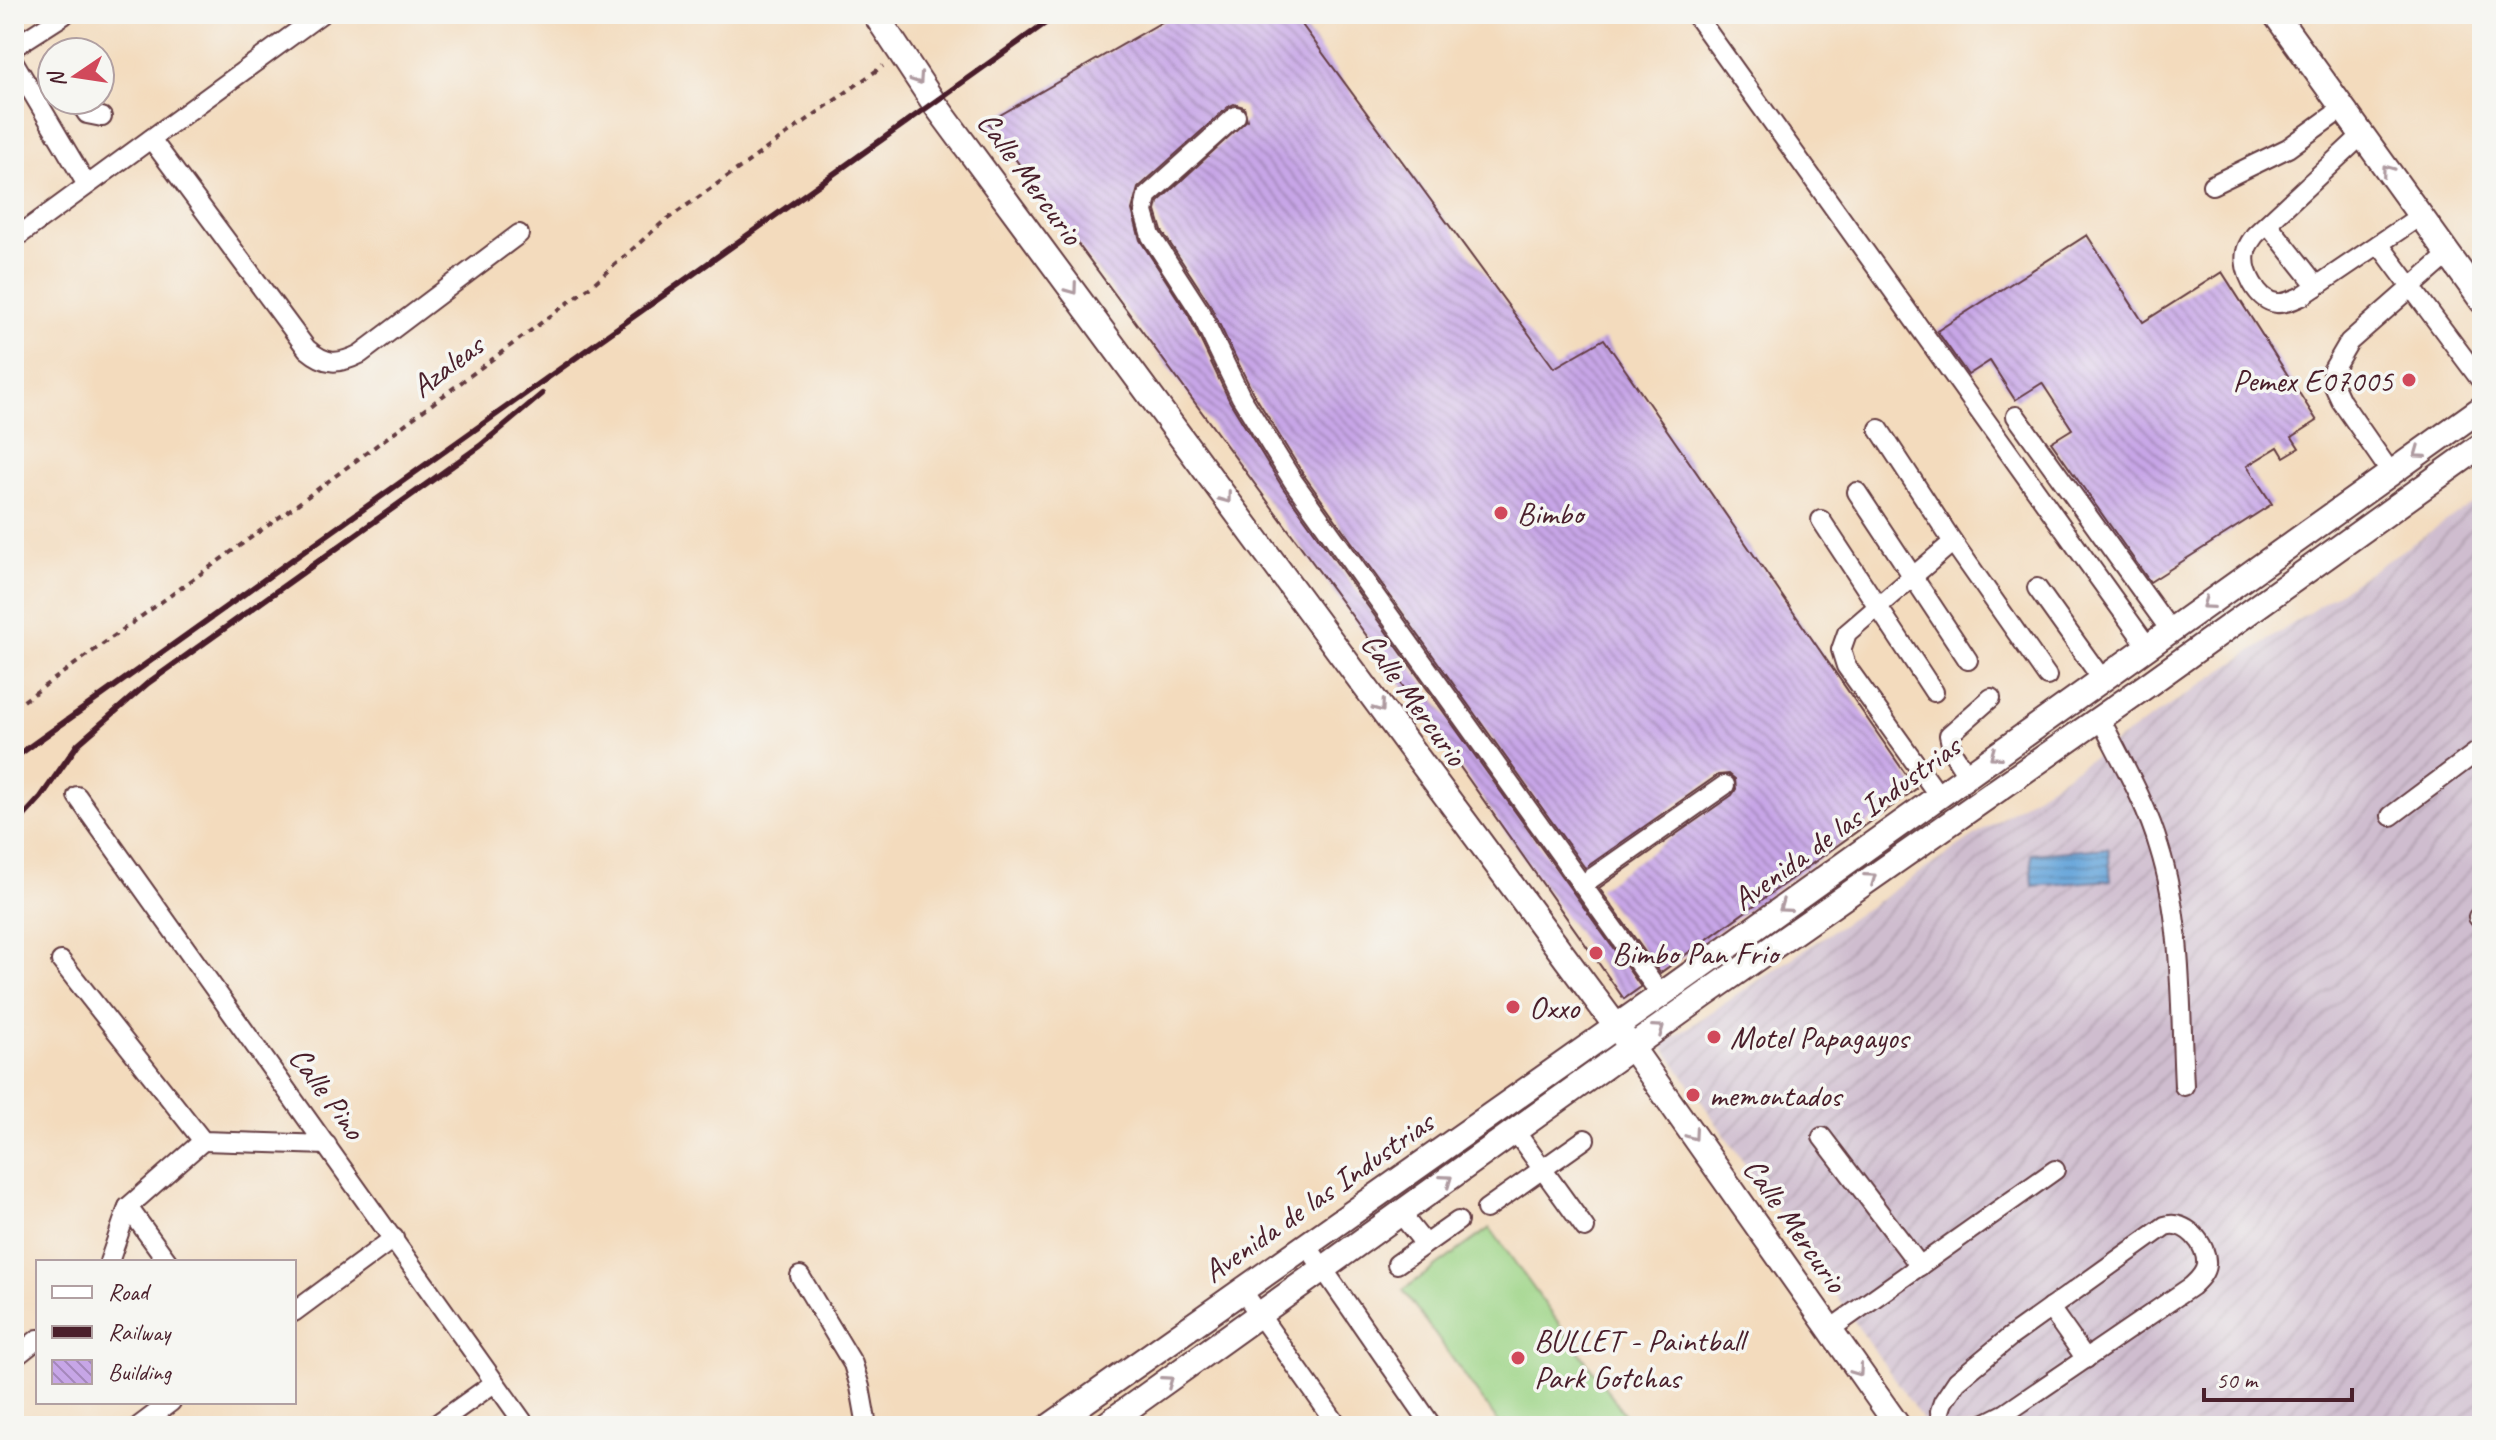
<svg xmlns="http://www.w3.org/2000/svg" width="2496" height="1440" viewBox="0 0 2496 1440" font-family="Caveat,sans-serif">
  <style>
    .industrial { fill: url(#industrial-furrows) }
    .pitch { fill: #9dd486; stroke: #747a58; stroke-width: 2 }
    .water { fill: url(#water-rules); stroke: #596282; stroke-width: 2 }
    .building { fill: url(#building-back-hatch) }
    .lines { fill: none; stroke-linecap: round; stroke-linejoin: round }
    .minor-casing { stroke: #633b41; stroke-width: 22 }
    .major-casing { stroke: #633b41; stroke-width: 28 }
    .path { stroke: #633b41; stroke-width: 4; stroke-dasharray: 6 6; stroke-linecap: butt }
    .minor { stroke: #fff; stroke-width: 18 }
    .major { stroke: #fff; stroke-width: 24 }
    .rail { stroke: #4a1f2b; stroke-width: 6 }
    .oneway { stroke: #ae9aa0 }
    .poi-dot { fill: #d1495b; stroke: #f6f6f2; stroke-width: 3 }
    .labels { text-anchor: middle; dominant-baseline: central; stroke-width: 7; stroke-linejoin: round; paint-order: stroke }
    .street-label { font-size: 32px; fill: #4a1f2b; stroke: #f6f6f2 }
    .poi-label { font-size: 32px; fill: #4a1f2b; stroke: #f6f6f2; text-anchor: start }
  </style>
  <defs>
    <pattern id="industrial-furrows" width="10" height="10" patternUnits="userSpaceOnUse" patternTransform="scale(2)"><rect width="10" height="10" fill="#cfbdcf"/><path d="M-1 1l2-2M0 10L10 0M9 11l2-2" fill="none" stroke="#b3a2b2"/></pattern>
    <pattern id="water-rules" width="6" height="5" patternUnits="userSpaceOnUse" patternTransform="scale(2)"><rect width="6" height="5" fill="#68a6da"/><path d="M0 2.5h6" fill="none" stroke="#5887b1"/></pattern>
    <pattern id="building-back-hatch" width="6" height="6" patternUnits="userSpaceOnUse" patternTransform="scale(2)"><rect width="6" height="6" fill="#c7a6e7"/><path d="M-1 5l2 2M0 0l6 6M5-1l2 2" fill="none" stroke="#a487bb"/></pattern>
  </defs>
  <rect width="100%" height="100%" fill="#f6f6f2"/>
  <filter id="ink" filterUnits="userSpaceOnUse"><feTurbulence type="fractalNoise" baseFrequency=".0125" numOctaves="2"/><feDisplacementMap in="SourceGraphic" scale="16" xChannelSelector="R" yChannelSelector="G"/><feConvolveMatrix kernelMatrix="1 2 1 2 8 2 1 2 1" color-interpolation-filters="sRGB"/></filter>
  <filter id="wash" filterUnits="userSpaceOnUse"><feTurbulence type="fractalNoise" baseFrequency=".006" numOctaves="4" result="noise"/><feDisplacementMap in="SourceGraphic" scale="32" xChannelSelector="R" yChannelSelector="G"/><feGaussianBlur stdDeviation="1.8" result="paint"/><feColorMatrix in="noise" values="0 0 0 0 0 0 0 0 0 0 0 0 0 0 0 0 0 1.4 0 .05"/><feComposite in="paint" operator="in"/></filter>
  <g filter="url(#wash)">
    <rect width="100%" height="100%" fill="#f3dbbd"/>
    <path class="industrial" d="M2482,497V1426H1927L1662,1045Z"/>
    <path class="pitch" d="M1490,1228L1633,1426H1501L1403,1290Z"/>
    <path class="water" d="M2108,848L2111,880L2033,886L2031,854Z"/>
    <g id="blocks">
      <g class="building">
        <path d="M1176,14H1294L1554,368L1604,339L1916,789L1660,973L1599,888L1732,795L1736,789L1735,779L1729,774L1718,775L1585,868L1303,474L1252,391L1209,303L1162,231L1156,211L1158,202L1247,120L1244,107L1234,104L1228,107L1138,188L1132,210L1140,240L1189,316L1230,402L1283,488L1641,987L1624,999L1383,658L988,122Z"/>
        <path d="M2087,235L2143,322L2222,272L2317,421L2292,437L2299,448L2284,457L2278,447L2247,466L2272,504L2150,582L2051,442L2072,429L2042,383L2015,400L1990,361L1968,375L1937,331Z"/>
      </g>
    </g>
  </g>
  <g filter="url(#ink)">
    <use href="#blocks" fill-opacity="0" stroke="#633b41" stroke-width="2"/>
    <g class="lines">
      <g class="minor-casing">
        <g id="minor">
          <path d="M1695,14L2148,647"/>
          <path d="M14,47L64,15"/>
          <path d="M14,62L87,185"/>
          <path d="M78,100L87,114L102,117"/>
          <path d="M1236,116L1147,196L1144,212L1151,236L1199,310L1241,397L1293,481L1661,995"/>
          <path d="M2362,135L2255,235C2251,241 2247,245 2246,252C2242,270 2257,301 2277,303C2285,304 2295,299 2302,296L2420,216"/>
          <path d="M151,139L307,349C326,365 338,365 360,354L519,234"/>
          <path d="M14,183L15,176"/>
          <path d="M2212,185L2288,148L2343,108"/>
          <path d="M2268,224L2317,286"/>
          <path d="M14,239L321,14"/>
          <path d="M2379,244L2482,382"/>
          <path d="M2016,416L2170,630"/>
          <path d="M1879,429L1953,542L1847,633L1841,650L1846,666L1939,796"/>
          <path d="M2391,473L2341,401L2334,386L2332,371L2349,342L2448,255"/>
          <path d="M1857,492L1968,660"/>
          <path d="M1821,520L1934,692"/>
          <path d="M1953,542L2047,676"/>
          <path d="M2037,588L2102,679"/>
          <path d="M2100,718C2121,760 2146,802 2159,847C2183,923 2180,1007 2184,1086"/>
          <path d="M1967,775L1953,753L1949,735L1991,698"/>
          <path d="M77,796L526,1426"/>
          <path d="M2391,816L2482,748"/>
          <path d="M1582,885L1725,785"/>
          <path d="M2478,917L2482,922"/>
          <path d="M61,961L203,1141L327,1145"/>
          <path d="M1515,1131L1585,1228"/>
          <path d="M1822,1137L1920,1266"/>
          <path d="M128,1207L168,1262"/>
          <path d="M1486,1209L1585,1139"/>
          <path d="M1400,1213L1425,1244"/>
          <path d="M1306,1244L1432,1426"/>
          <path d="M109,1262L128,1207L203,1141"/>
          <path d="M1397,1264L1458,1221"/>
          <path d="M800,1276L853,1364L860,1387L867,1426"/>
          <path d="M1242,1290L1338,1426"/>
          <path d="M2050,1308L2086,1359"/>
          <path d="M294,1312L394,1238"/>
          <path d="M1829,1330L2055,1170"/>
          <path d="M14,1358L38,1339"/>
          <path d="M139,1426L171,1402"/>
          <path d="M434,1426L494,1383"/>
          <path d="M1941,1426L1940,1411L1943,1402L1957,1381L2010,1337L2165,1226C2185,1219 2208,1244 2206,1265C2205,1274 2198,1280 2192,1286L2006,1413L1980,1426"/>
        </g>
      </g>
      <g class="major-casing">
        <g id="major">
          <path d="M875,14L934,103L1632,1048L1898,1426"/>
          <path d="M2275,14L2482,301"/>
          <path d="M1050,1426L1661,995L2482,408"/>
          <path d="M1104,1426L1703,996L2146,686L2482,445"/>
        </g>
      </g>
      <path class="path" d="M14,708L299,503L592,285L662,223L883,66"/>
      <use href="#minor" class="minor"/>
      <use href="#major" class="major"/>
      <g class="rail">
        <path d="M14,758L1058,14"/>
        <path d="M14,827L41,797L78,744L148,683L480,446L542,394"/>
      </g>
    </g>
    <defs><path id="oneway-chevron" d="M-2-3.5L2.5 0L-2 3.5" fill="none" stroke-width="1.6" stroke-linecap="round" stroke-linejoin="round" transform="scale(2)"/></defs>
    <g class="oneway">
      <use href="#oneway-chevron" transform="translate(918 79) rotate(56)"/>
      <use href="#oneway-chevron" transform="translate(2387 170) rotate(-126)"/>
      <use href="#oneway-chevron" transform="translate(1072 289) rotate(54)"/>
      <use href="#oneway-chevron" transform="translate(2419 453) rotate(144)"/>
      <use href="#oneway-chevron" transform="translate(1226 498) rotate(54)"/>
      <use href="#oneway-chevron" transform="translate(2207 604) rotate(145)"/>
      <use href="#oneway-chevron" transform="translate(1380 707) rotate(54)"/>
      <use href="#oneway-chevron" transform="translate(1995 755) rotate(144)"/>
      <use href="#oneway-chevron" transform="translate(1871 878) rotate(-35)"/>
      <use href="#oneway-chevron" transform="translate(1784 907) rotate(144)"/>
      <use href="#oneway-chevron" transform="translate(1659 1029) rotate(-36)"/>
      <use href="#oneway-chevron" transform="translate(1693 1135) rotate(55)"/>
      <use href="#oneway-chevron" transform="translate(1447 1180) rotate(-35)"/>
      <use href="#oneway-chevron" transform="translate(1858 1371) rotate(55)"/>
      <use href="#oneway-chevron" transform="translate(1168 1381) rotate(-36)"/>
    </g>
  </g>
  <g class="poi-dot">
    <circle cx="2409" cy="380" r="8"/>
    <circle cx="1501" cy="513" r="8"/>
    <circle cx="1596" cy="953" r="8"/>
    <circle cx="1513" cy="1007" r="8"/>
    <circle cx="1714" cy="1037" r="8"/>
    <circle cx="1693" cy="1095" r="8"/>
    <circle cx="1518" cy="1358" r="8"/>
  </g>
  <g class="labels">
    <g class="street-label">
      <text transform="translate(1030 178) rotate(54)">Calle Mercurio</text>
      <text transform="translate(447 366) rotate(-37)">Azaleas</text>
      <text transform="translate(1414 699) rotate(54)">Calle Mercurio</text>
      <text transform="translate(1846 823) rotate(-36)">Avenida de las Industrias</text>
      <text transform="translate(327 1093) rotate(54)">Calle Pino</text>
      <text transform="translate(1318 1197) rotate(-35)">Avenida de las Industrias</text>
      <text transform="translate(1795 1225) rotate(55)">Calle Mercurio</text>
    </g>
    <g class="poi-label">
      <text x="2393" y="380" text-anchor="end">Pemex E07005</text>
      <text x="1517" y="513">Bimbo</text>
      <text x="1612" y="953">Bimbo Pan Frio</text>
      <text x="1529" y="1007">Oxxo</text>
      <text x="1730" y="1037">Motel Papagayos</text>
      <text x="1709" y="1095">memontados</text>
      <text x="1534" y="1340">BULLET - Paintball<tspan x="1534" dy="37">Park Gotchas</tspan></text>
    </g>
  </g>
  <rect width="2496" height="1440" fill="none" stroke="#f6f6f2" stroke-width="48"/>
  <rect x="36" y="1260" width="260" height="144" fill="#f6f6f2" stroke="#b1a0a2" stroke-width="2"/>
  <rect x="52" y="1286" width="40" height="12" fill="#ffffff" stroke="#b1a0a2" stroke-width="2"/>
  <text x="108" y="1300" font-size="24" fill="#4a1f2b">Road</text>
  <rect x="52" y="1326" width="40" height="12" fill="#4a1f2b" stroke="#b1a0a2" stroke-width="2"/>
  <text x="108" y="1340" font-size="24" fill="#4a1f2b">Railway</text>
  <rect x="52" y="1360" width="40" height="24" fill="url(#building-back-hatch)" stroke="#b1a0a2" stroke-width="2"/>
  <text x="108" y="1380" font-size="24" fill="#4a1f2b">Building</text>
  <g transform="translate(76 76) rotate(257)"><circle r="38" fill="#f6f6f2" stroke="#b1a0a2" stroke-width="2"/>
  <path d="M0-6L14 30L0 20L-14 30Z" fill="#d1495b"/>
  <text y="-12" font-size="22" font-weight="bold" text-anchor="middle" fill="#4a1f2b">N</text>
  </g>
  <path d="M2204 1388v12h148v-12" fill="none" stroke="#4a1f2b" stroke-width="4"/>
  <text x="2216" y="1388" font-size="24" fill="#4a1f2b" stroke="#f6f6f2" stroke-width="6" paint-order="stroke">50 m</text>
</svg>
